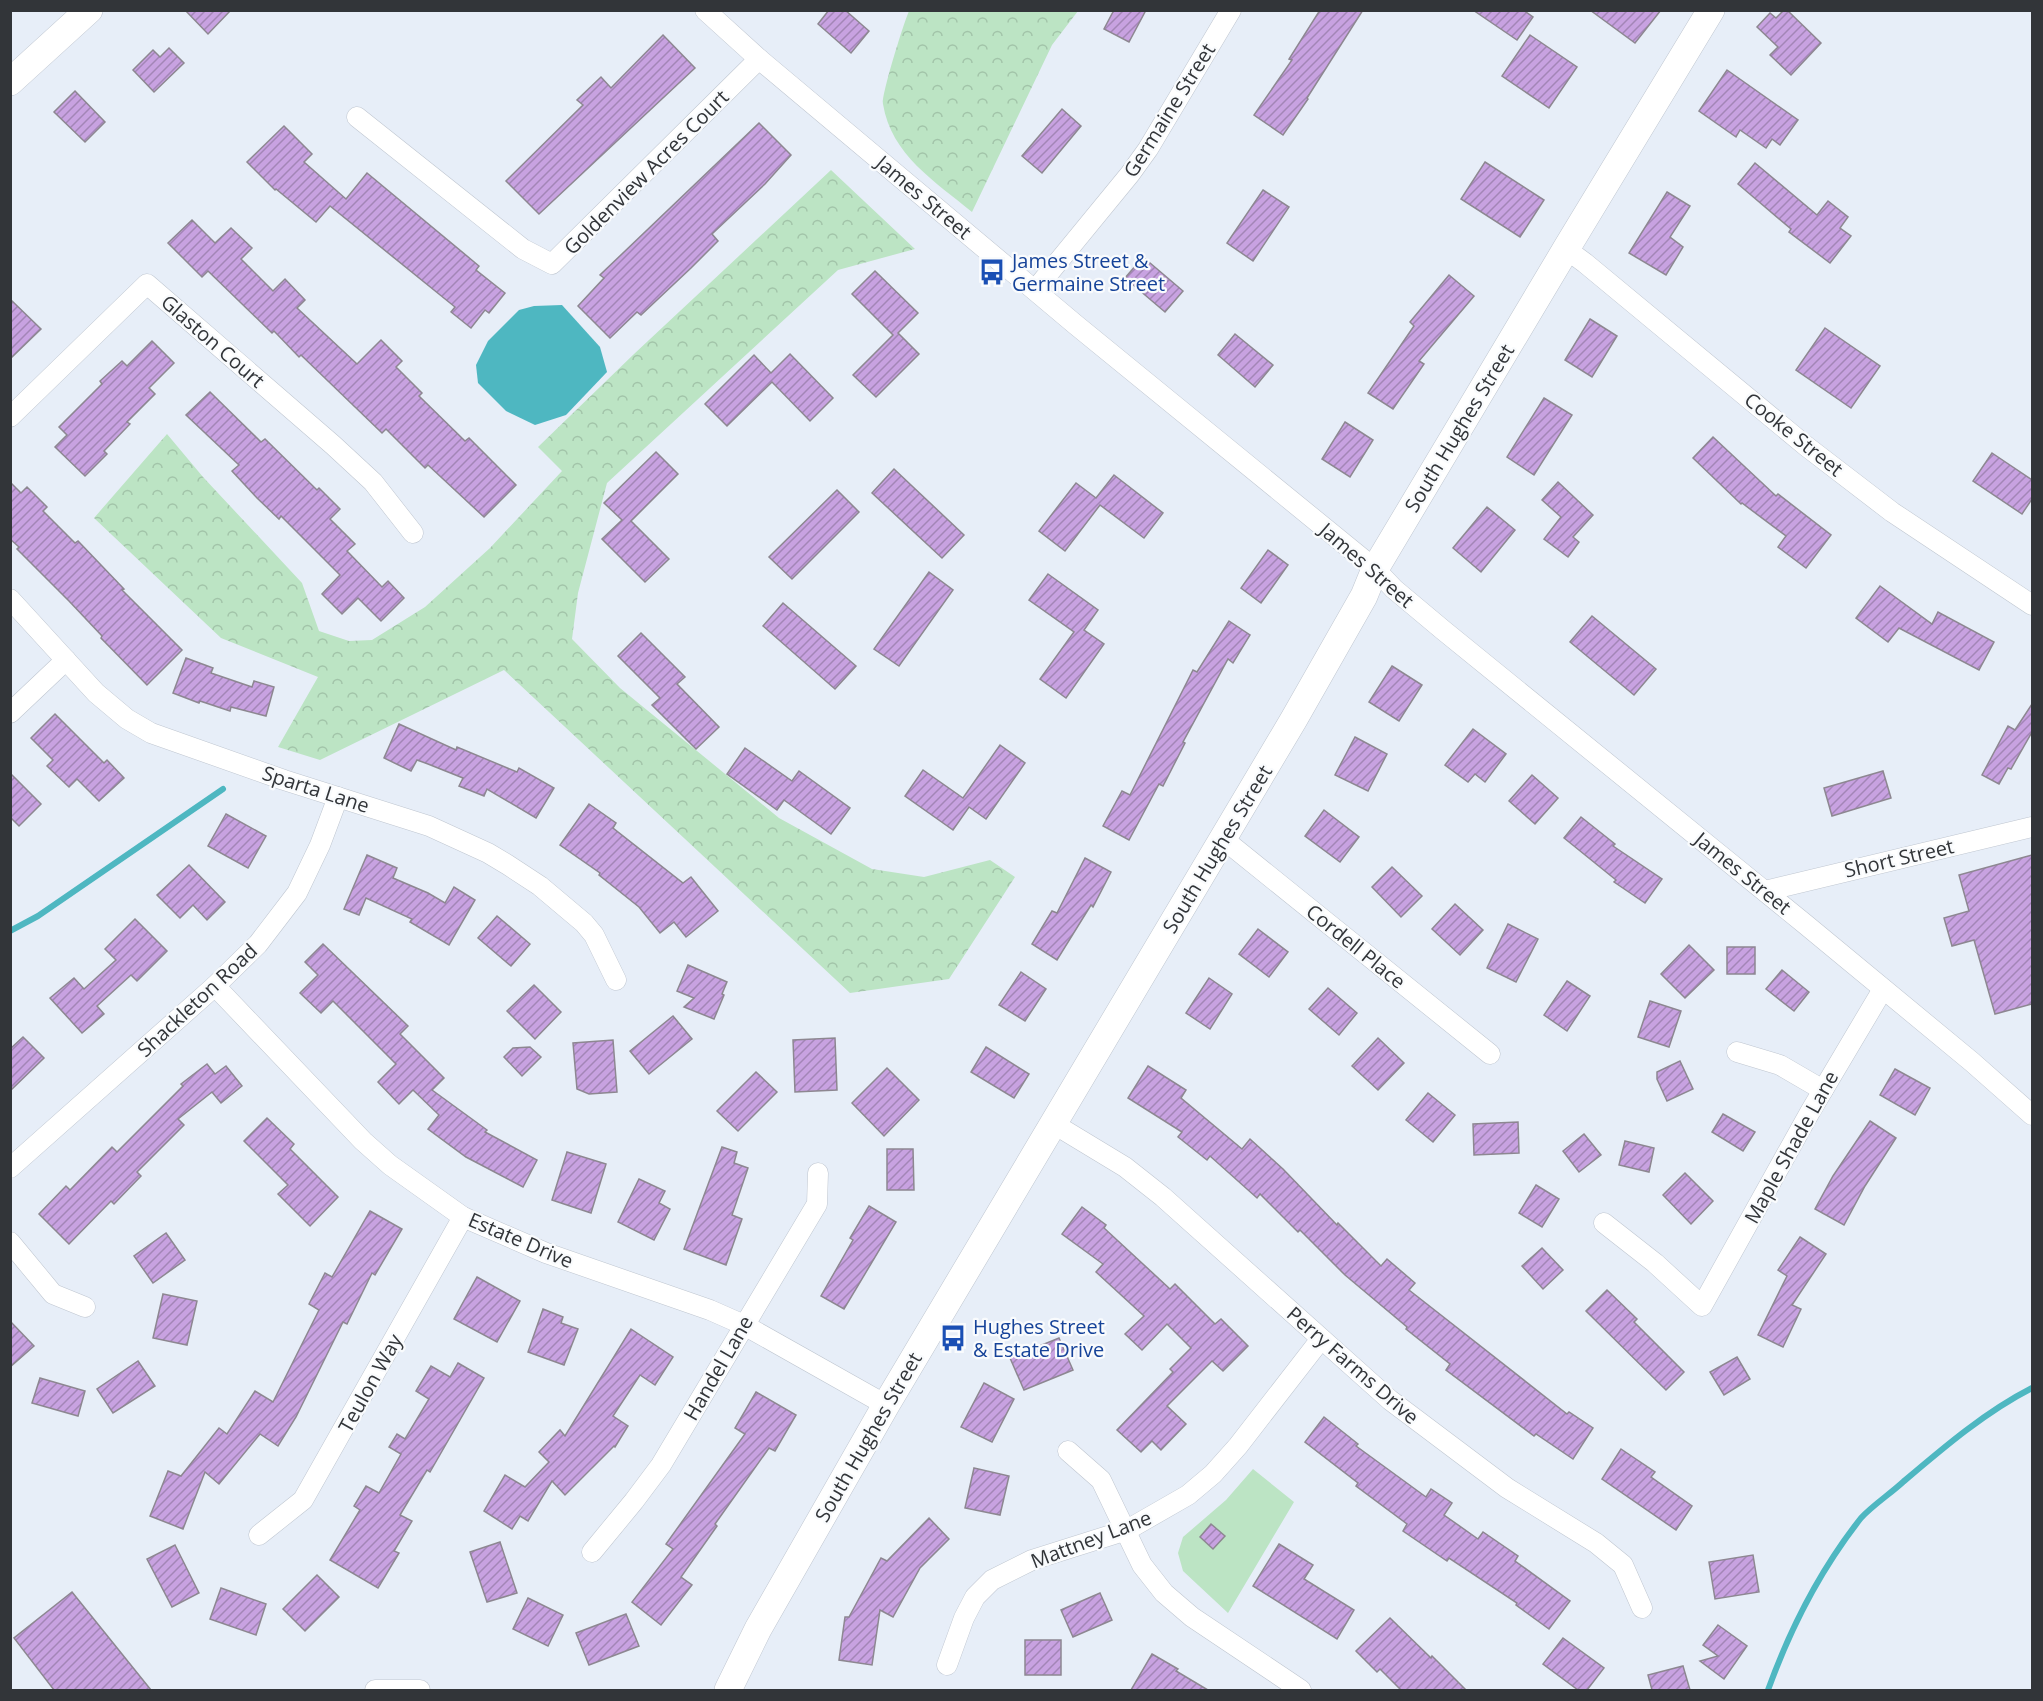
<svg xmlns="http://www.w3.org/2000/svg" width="2043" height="1701" viewBox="0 0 2043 1701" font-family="'Open Sans',sans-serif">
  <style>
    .forest { fill: url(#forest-crowns) }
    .green { fill: #bce4c4 }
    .water { fill: #4eb7c1 }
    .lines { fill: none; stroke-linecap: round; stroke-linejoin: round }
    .stream { stroke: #4eb7c1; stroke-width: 6 }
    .building { fill: url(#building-hatch); stroke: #8d8791; stroke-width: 1.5 }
    .street-casing { stroke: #bfc6d0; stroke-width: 21 }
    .secondary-casing { stroke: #bfc6d0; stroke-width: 28 }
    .street { stroke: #fff; stroke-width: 20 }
    .secondary { stroke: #fff; stroke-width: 27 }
    .labels { text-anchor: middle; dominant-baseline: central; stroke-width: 4.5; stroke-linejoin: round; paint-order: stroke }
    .street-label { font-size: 20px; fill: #323539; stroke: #f9fbfd }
    .transit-label { font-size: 20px; fill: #164399; stroke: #f9fbfd; text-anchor: start }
  </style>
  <defs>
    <pattern id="forest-crowns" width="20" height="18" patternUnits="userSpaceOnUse" patternTransform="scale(1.5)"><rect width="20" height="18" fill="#bce4c4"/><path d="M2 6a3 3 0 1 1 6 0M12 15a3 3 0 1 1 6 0" fill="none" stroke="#a2c4a9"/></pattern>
    <pattern id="building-hatch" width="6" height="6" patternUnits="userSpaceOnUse" patternTransform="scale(1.5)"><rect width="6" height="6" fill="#c8a2e1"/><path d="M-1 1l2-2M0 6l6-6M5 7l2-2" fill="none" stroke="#a385b7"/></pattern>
  </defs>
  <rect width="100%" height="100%" fill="#e7eef8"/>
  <g class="forest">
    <path d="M909,11H1078L1052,45L972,212C936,182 891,155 883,104C881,96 904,22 909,11Z"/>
    <path d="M831,170L915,249L838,270L607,483L578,593L572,639L620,688L779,818L872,869L924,877L990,860L1015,877L949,979L850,993L504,670L320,760L278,747L318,677L221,638L94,518L167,434L203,477L302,583L319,631L349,641L372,640L425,607L490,548L562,471L538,447L634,354Z"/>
  </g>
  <path class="green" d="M1253,1469L1294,1502L1228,1613L1183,1571L1178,1553L1183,1537L1226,1500Z"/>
  <path class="water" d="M562,305L600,347L607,372L566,415L535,425L506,411L478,383L476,365L488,341L519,310L534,306Z"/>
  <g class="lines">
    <g class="stream">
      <path d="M10,931L38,916L223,789"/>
      <path d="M1768,1690C1790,1629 1820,1570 1861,1518C1873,1505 1890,1494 1903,1482C1943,1448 1985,1412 2032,1388"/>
    </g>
  </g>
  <g class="building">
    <path d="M185,10H231L208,34Z"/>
    <path d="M829,10H845L869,31L851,53L818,24Z"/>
    <path d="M1114,10H1146L1129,42L1104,29Z"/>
    <path d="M1320,10H1363L1307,98L1308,99L1283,135L1254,115L1292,60L1289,59Z"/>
    <path d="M1473,10H1523L1533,17L1517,40Z"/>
    <path d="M1590,10H1661L1635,43Z"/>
    <path d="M1784,10H1787L1821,43L1791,75L1770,55L1778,47L1757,27L1770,13L1776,18Z"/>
    <path d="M663,35L695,68L539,214L506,181L583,105L577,100L601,77L611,88Z"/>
    <path d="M1530,35L1577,67L1549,108L1502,76Z"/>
    <path d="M169,48L184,63L154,92L133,70L153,50L160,57Z"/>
    <path d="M1727,70L1798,120L1780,145L1772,139L1766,148L1740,130L1736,137L1699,111Z"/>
    <path d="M75,91L105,122L85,142L54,112Z"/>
    <path d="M1062,109L1081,126L1042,173L1022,156Z"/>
    <path d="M759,123L791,155L765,184L712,234L718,241L691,268L641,315L637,312L610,338L578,306L604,278L600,275Z"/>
    <path d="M284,126L312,154L304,162L346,199L367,173L479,266L476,270L505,293L489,313L485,310L471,328L451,312L455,307L330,206L316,222L276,189L275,190L247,162Z"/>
    <path d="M1485,162L1544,200L1520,237L1461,199Z"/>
    <path d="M1755,163L1817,215L1828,201L1848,217L1840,228L1851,236L1830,263L1789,232L1791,229L1738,184Z"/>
    <path d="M1263,190L1289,207L1253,261L1227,243Z"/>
    <path d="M1667,192L1690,206L1670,237L1683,247L1666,275L1629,253Z"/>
    <path d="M192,220L215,243L231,228L252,248L241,259L273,291L285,279L305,300L297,308L357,364L381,340L402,361L396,367L422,393L419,396L465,441L469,438L516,485L484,517L428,465L425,468L386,429L382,433L301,355L299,357L274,331L272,333L208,271L202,277L168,243Z"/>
    <path d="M1143,257L1183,291L1165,312L1125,278Z"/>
    <path d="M875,271L918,313L898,333L919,354L876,397L853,375L893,335L852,294Z"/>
    <path d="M1449,275L1474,296L1419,361L1424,364L1393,409L1368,393L1414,326L1410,322Z"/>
    <path d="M10,299L41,329L10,359Z"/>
    <path d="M1590,319L1617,336L1592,377L1565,360Z"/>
    <path d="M1825,328L1880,366L1851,408L1796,370Z"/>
    <path d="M1235,334L1273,365L1255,387L1218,355Z"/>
    <path d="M152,341L174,363L149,388L155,394L127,422L130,424L104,451L107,454L85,476L55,447L67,435L59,427L102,384L100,381L122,361L127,366Z"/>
    <path d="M790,354L833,398L810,421L772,382L727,426L705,404L754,355L771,373Z"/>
    <path d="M210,392L261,442L265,439L317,490L319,488L340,509L330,519L355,544L347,551L382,587L388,581L404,598L381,621L358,598L342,614L322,594L340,575L281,516L279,519L257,498L232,471L239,465L186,415Z"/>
    <path d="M1544,398L1572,415L1534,475L1507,457Z"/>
    <path d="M1345,422L1373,440L1350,477L1322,459Z"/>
    <path d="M1713,437L1776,496L1778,494L1831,535L1806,568L1778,547L1786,536L1742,503L1741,504L1693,458Z"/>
    <path d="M656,452L678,474L631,521L669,559L645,582L602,539L622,520L604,503Z"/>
    <path d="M1992,453L2032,480V499L2022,514L1973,481Z"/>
    <path d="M894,469L964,535L942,558L872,493Z"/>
    <path d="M1114,475L1163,513L1144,538L1100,505L1065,551L1039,531L1076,483L1096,498Z"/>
    <path d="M10,482L21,493L27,487L47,507L43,511L75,543L78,541L124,589L122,590L182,650L147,685L101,638L102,636L69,601L17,549L19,547L10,539Z"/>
    <path d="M1558,482L1593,515L1573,537L1579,542L1568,557L1544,539L1561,517L1542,500Z"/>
    <path d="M837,490L859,512L792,579L769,557Z"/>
    <path d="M1487,507L1515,530L1481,572L1453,548Z"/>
    <path d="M1268,550L1288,565L1261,603L1241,588Z"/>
    <path d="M929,572L953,590L899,666L874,649Z"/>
    <path d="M1048,574L1098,610L1084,630L1104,644L1066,698L1040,679L1074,632L1029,600Z"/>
    <path d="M1880,586L1932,624L1938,612L1994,642L1979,670L1899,628L1888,642L1856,618Z"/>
    <path d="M783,603L856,666L835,689L763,626Z"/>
    <path d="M1592,616L1656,669L1634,695L1570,642Z"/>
    <path d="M1229,621L1250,635L1233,663L1228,659L1183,742L1185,743L1163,786L1159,784L1129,840L1103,826L1122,791L1130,795L1193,670L1197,672Z"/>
    <path d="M641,633L685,677L677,684L719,727L696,749L652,705L660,698L618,656Z"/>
    <path d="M186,658L213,668L211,673L252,687L254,681L274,687L266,716L231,707L230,711L200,701L199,703L173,693Z"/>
    <path d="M1392,666L1422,685L1399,721L1369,702Z"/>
    <path d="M2032,704V732L2011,769L2008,768L1999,784L1982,775L2008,726L2015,730Z"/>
    <path d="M55,714L104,763L107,760L124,778L99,801L77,779L69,787L47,766L53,760L31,738Z"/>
    <path d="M399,724L456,750L457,747L517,772L519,768L554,788L536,818L487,789L484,796L459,786L463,778L428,764L417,760L411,771L384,758Z"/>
    <path d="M1473,729L1506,754L1485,782L1475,774L1468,782L1445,765Z"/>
    <path d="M1355,737L1387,754L1368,791L1335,775Z"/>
    <path d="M1000,745L1025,763L986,819L969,807L953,830L905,796L923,770L963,798Z"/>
    <path d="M745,748L792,781L799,771L850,808L831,834L784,800L777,810L727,774Z"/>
    <path d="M1883,771L1891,798L1832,816L1824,788Z"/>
    <path d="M10,773L41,804L19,826L10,817Z"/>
    <path d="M1532,775L1558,798L1535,824L1509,801Z"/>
    <path d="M589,804L616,823L613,828L683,883L691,877L718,911L686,937L674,922L660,933L639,907L599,875L600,873L560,845Z"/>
    <path d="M1324,810L1359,837L1340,862L1305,836Z"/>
    <path d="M226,814L266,836L248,868L208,846Z"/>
    <path d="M1581,817L1615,844L1613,846L1662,879L1645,903L1614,882L1616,880L1564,838Z"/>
    <path d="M367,855L397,868L393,878L428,893L445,903L454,887L475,900L449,945L410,922L412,919L366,898L359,915L344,909Z"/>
    <path d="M2032,855V1004L1995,1014L1974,940L1952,946L1944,918L1969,911L1959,875Z"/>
    <path d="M1085,858L1111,872L1093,907L1091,905L1057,960L1032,944L1052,911L1057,913Z"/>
    <path d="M189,865L225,902L207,920L193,905L180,918L157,895Z"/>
    <path d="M1392,867L1422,896L1401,917L1372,887Z"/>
    <path d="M1455,904L1483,930L1460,955L1432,929Z"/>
    <path d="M497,916L530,944L511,966L478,938Z"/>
    <path d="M135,919L167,951L137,981L131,975L97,1006L104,1014L82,1033L50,998L74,978L84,989L116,960L105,949Z"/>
    <path d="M1508,924L1538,939L1516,982L1487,968Z"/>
    <path d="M1258,929L1288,952L1269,977L1239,954Z"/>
    <path d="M323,944L408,1026L400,1034L444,1078L432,1090L487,1130L485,1132L537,1160L523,1187L466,1157L428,1129L439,1115L413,1090L399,1104L378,1082L396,1064L333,1001L321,1013L300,993L318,975L305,962Z"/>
    <path d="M1689,945L1714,970L1685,998L1661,974Z"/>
    <rect x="1727" y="947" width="28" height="27"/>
    <path d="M688,965L727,982L722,994L724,995L714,1019L684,1007L694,998L677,991Z"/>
    <path d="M1782,970L1809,992L1794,1011L1766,989Z"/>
    <path d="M1021,972L1046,989L1025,1021L999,1005Z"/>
    <path d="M1209,978L1232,994L1210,1029L1186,1013Z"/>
    <path d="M1567,981L1590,996L1567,1031L1544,1015Z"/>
    <path d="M534,985L561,1012L535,1039L507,1011Z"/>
    <path d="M1328,988L1357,1013L1339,1035L1309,1009Z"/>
    <path d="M1650,1001L1681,1011L1669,1047L1638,1037Z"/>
    <path d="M673,1016L692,1039L649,1074L630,1051Z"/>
    <path d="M23,1037L44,1058L10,1091V1049Z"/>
    <path d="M835,1038L837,1090L795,1092L793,1040Z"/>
    <path d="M1378,1038L1404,1063L1378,1090L1352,1066Z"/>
    <path d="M613,1040L617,1092L589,1094L577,1089L573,1043Z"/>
    <path d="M530,1047L541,1057L522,1076L504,1057L513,1048Z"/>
    <path d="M986,1047L1029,1074L1014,1098L971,1072Z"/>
    <path d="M1680,1061L1693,1089L1667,1101L1657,1079V1072Z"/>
    <path d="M207,1064L215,1074L226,1066L242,1086L221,1103L212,1092L178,1119L184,1125L137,1172L141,1176L114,1204L111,1201L69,1244L39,1214L66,1186L70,1190L112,1147L117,1152L183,1086L181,1084Z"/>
    <path d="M1148,1066L1186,1090L1181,1098L1242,1149L1250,1139L1283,1169L1337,1225L1338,1223L1381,1266L1387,1259L1415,1283L1409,1290L1567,1414L1569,1412L1593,1428L1573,1459L1536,1434L1534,1436L1446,1370L1450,1364L1406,1329L1407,1327L1345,1275L1300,1230L1298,1232L1260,1194L1257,1198L1210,1156L1207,1160L1178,1137L1182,1132L1128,1098Z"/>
    <path d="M887,1068L919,1100L884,1136L852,1103Z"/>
    <path d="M1895,1069L1930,1088L1915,1115L1880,1095Z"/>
    <path d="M756,1072L777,1092L738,1131L717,1111Z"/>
    <path d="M1428,1093L1455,1115L1433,1142L1406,1120Z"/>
    <path d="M1723,1114L1755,1132L1743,1151L1712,1132Z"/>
    <path d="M267,1118L294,1144L290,1149L338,1197L310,1226L278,1194L288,1185L244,1141Z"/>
    <path d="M1870,1121L1896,1138L1865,1186L1844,1225L1815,1209L1833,1176Z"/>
    <path d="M1518,1122L1519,1153L1474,1155L1473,1124Z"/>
    <path d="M1584,1134L1601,1155L1579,1172L1563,1151Z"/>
    <path d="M1625,1141L1654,1148L1649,1172L1619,1165Z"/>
    <path d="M722,1147L737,1152L734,1163L748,1168L732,1215L742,1219L726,1265L684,1249Z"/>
    <path d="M887,1149H913L914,1190H887Z"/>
    <path d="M567,1152L606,1164L591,1213L552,1200Z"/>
    <path d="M1685,1173L1713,1201L1691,1224L1663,1195Z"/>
    <path d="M639,1179L665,1191L659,1203L670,1209L654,1240L618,1222Z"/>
    <path d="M1536,1185L1559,1199L1542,1227L1519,1213Z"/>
    <path d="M869,1206L896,1222L844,1309L821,1296L853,1240L850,1238Z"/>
    <path d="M1082,1207L1106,1225L1104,1228L1170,1289L1175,1284L1215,1324L1221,1319L1248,1346L1223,1371L1212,1361L1167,1406L1186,1424L1161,1450L1152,1441L1141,1452L1117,1430L1173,1372L1170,1369L1191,1348L1167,1324L1142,1350L1125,1334L1144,1316L1096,1272L1103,1264L1062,1234Z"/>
    <path d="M370,1211L402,1229L375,1275L372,1273L347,1324L343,1322L296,1417L278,1446L260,1434L219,1484L205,1472L183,1529L150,1516L168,1471L181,1476L219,1428L227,1434L255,1391L273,1402L319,1310L309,1304L325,1273L332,1277Z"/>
    <path d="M166,1233L185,1260L153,1283L134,1256Z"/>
    <path d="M1800,1237L1826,1254L1792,1305L1801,1309L1783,1347L1758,1335L1787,1276L1778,1270Z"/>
    <path d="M1542,1248L1563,1270L1543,1289L1522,1266Z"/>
    <path d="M477,1277L520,1301L497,1342L454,1319Z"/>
    <path d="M1607,1290L1637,1319L1634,1322L1684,1372L1666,1390L1586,1311Z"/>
    <path d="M163,1294L197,1301L187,1345L153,1338Z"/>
    <path d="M543,1309L563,1317L561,1323L578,1329L564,1365L528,1352Z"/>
    <path d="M10,1321L34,1346L10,1367Z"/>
    <path d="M631,1329L673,1357L655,1385L640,1375L613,1416L628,1426L615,1447L614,1446L565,1495L552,1481L528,1521L520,1516L512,1529L484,1511L505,1475L525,1487L549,1462L539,1452L560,1430L565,1436Z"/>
    <path d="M1059,1338L1073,1370L1024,1390L1010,1358Z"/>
    <path d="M1737,1357L1750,1379L1724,1395L1710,1372Z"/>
    <path d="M138,1361L155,1386L113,1413L97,1389Z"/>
    <path d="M458,1363L484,1378L430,1472L427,1470L400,1515L412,1521L394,1551L399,1553L378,1588L330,1560L360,1510L354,1506L366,1486L379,1493L401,1454L389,1447L397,1434L405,1439L429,1399L416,1391L431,1366L450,1377Z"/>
    <path d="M40,1378L85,1391L78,1416L32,1403Z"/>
    <path d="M984,1383L1014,1399L992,1442L961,1427Z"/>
    <path d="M756,1392L796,1415L775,1451L769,1448L715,1524L717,1526L681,1577L692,1585L661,1625L632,1602L673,1549L666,1544L745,1434L735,1428Z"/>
    <path d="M1324,1417L1358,1444L1356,1446L1426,1497L1431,1489L1452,1503L1444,1515L1478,1539L1483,1532L1518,1556L1515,1561L1570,1601L1549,1629L1516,1605L1517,1603L1449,1558L1447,1561L1403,1531L1407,1524L1356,1486L1358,1483L1305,1442Z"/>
    <path d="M1621,1449L1655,1472L1651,1477L1692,1506L1676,1530L1602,1479Z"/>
    <path d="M974,1468L1009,1476L1000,1515L965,1508Z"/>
    <path d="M929,1518L949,1539L920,1568L893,1617L880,1610L872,1665L839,1660L845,1617H849L881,1558L887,1561Z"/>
    <path d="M1211,1524L1225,1536L1213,1549L1200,1537Z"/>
    <path d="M500,1542L517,1593L487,1602L470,1552Z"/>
    <path d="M1279,1544L1313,1565L1304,1579L1354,1610L1337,1639L1253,1586Z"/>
    <path d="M175,1545L199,1593L172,1607L147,1559Z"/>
    <path d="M1753,1555L1759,1592L1715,1599L1709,1562Z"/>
    <path d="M317,1575L339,1597L305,1631L283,1609Z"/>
    <path d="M221,1588L266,1604L256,1635L210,1619Z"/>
    <path d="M72,1592L151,1690H54L14,1638Z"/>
    <path d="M1100,1593L1112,1620L1073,1637L1061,1610Z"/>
    <path d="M528,1598L563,1615L548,1646L513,1629Z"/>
    <path d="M626,1614L639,1646L589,1665L576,1633Z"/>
    <path d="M1390,1618L1431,1658L1432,1656L1466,1690H1401L1380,1669L1377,1672L1356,1651Z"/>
    <path d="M1718,1625L1747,1646L1724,1679L1700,1661L1718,1656L1703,1645Z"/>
    <path d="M1563,1638L1604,1668L1587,1690H1578L1543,1664Z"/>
    <rect x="1025" y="1640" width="36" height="35"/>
    <path d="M1152,1654L1178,1669L1176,1671L1208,1690H1131Z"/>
    <path d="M1683,1666L1690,1690H1652L1648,1675Z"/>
  </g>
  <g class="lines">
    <g class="street-casing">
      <g id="street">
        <path d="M705,10L759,59L1076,325L1375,569L1394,589L1443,630L1805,924L1972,1062L2032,1115"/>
        <path d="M357,117L523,249L552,264L759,59"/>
        <path d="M1566,249L1585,263L1806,446L1892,512L2032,605"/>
        <path d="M1035,290L1130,174L1148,149L1231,10"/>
        <path d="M10,417L147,284L333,445L373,482L413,533"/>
        <path d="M10,599L96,693L127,719L151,733L284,780L429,826L488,853L508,865L540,886L584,923L594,935L616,980"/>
        <path d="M10,713L66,660"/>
        <path d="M1222,838L1490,1054"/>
        <path d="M1765,891L2032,827"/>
        <path d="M215,986L363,1141L390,1165L463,1217L546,1253L710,1310L744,1325L886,1405"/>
        <path d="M1737,1052L1780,1065L1823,1090"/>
        <path d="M1054,1124L1125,1167L1163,1197L1390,1400L1507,1488L1596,1543L1623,1565L1642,1608"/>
        <path d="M10,1168L215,986L258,944L297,893L320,845L338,797"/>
        <path d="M1604,1223L1655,1263L1702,1306L1810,1112L1883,989"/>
        <path d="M10,1242L53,1294L85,1307"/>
        <path d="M1068,1451L1101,1480L1142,1565L1164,1593L1192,1617L1301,1690"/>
        <path d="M259,1535L303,1500L463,1217"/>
        <path d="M592,1552L634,1501L661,1465L817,1204L818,1173"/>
        <path d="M947,1665L964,1618L975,1597L992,1580L1032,1560L1127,1530L1188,1495L1213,1474L1238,1446L1321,1339"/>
        <path d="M375,1690H420"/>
      </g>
    </g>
    <g class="secondary-casing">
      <g id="secondary">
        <path d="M10,82L89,10"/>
        <path d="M728,1690L758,1629L886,1405L1294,719L1364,596L1375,569L1566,249L1711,10"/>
      </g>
    </g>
    <use href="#street" class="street"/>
    <use href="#secondary" class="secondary"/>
  </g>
  <defs>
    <g id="bus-bare" transform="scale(2.07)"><path d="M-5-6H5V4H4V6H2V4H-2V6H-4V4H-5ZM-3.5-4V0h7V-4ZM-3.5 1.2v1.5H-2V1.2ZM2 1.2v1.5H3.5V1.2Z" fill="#1a4fb4" stroke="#f9fbfd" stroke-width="2.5" paint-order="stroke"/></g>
  </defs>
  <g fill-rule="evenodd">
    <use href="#bus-bare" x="992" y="272"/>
    <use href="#bus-bare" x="953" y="1338"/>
  </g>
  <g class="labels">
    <g class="street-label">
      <text transform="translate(1169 110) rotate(-58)">Germaine Street</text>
      <text transform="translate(646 172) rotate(-45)">Goldenview Acres Court</text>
      <text transform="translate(924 197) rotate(40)">James Street</text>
      <text transform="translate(213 341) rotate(41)">Glaston Court</text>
      <text transform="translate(1459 428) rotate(-59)">South Hughes Street</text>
      <text transform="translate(1794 434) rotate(39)">Cooke Street</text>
      <text transform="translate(1367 565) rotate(41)">James Street</text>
      <text transform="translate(316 789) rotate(18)">Sparta Lane</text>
      <text transform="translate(1217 849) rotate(-59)">South Hughes Street</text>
      <text transform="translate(1899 858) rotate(-13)">Short Street</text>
      <text transform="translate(1743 873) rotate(39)">James Street</text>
      <text transform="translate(1356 946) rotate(39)">Cordell Place</text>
      <text transform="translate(197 1000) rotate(-43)">Shackleton Road</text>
      <text transform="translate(1791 1147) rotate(-61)">Maple Shade Lane</text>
      <text transform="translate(521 1240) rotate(23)">Estate Drive</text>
      <text transform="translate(1353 1365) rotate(41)">Perry Farms Drive</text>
      <text transform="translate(718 1368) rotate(-60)">Handel Lane</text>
      <text transform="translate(370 1383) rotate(-61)">Teulon Way</text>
      <text transform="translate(868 1437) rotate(-60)">South Hughes Street</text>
      <text transform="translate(1091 1539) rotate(-21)">Mattney Lane</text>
    </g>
    <g class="transit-label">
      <text x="1012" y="260">James Street &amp;<tspan x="1012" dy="23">Germaine Street</tspan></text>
      <text x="973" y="1326">Hughes Street<tspan x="973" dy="23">&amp; Estate Drive</tspan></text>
    </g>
  </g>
  <rect width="2043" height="1701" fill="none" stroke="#323539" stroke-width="24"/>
</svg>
